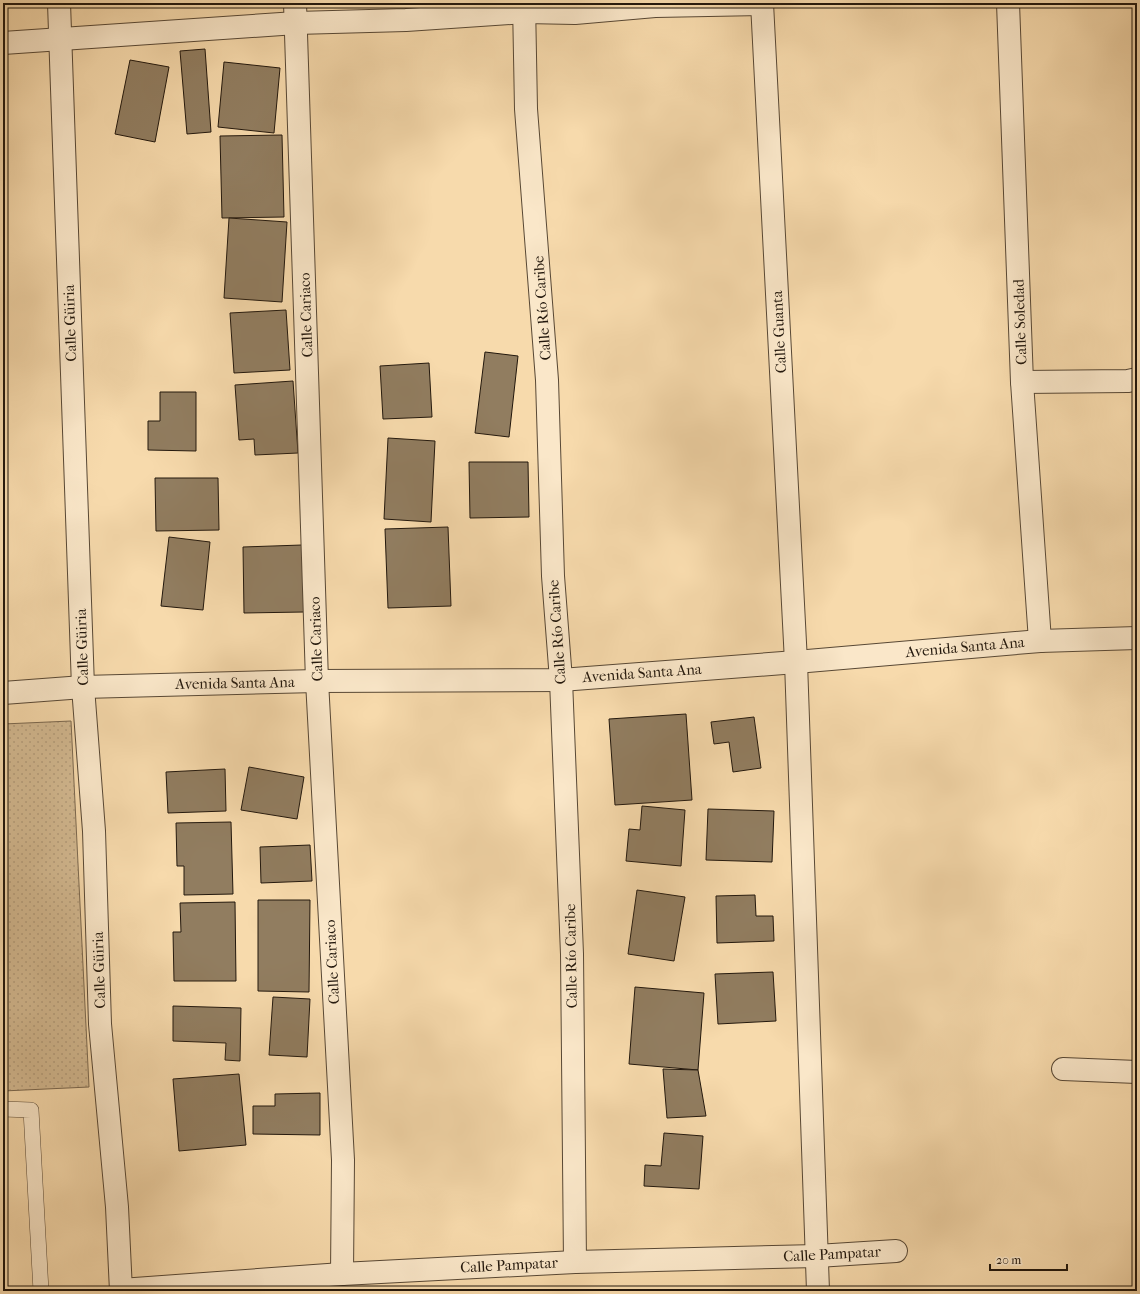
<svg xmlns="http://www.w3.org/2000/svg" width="1140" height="1294" viewBox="0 0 1140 1294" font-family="'IM FELL French Canon',serif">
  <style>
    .park { fill: url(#park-dots); stroke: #7b684f }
    .building { fill: #917d60; stroke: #23180d }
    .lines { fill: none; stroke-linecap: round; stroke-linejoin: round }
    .lane-casing { stroke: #584835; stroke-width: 16 }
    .street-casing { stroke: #584835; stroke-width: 24 }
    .lane { stroke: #fae7c9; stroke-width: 15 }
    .street { stroke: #fae7c9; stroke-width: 22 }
    .labels { text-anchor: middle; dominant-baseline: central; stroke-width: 3; stroke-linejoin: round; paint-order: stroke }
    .street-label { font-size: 15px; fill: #23180d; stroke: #fae7c9 }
  </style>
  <defs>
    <pattern id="park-dots" width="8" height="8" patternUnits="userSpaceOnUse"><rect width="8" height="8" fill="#d3b991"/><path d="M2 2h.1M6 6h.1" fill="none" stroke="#b59e7c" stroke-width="1.8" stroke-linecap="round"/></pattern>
  </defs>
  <rect width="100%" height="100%" fill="#f7daac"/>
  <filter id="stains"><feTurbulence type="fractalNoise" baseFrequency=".005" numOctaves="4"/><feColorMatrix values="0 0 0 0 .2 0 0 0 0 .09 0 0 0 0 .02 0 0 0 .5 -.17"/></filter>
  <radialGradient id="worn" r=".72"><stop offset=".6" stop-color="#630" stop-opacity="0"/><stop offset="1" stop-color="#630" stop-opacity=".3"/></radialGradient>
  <path class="park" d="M71,721L89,1087L3,1091V724Z"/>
  <g class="building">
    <path d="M205,49L211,132L187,134L180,51Z"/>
    <path d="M130,60L169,67L155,142L115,134Z"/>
    <path d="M224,62L280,68L274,133L218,127Z"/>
    <path d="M282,135L284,217L222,218L220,136Z"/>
    <path d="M229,218L287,222L282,302L224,298Z"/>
    <path d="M286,310L290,370L234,373L230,313Z"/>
    <path d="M485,352L518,356L509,437L475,433Z"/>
    <path d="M429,363L432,417L383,419L380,366Z"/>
    <path d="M293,381L298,453L255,455L254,439L239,440L235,385Z"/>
    <path d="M160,392H196V451L148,450V421H160Z"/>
    <path d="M388,438L435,441L431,522L384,519Z"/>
    <path d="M469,462H528L529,517L470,518Z"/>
    <path d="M155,478H218L219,530L156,531Z"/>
    <path d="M448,527L451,606L388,608L385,529Z"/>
    <path d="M169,537L210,542L203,610L161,606Z"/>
    <path d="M302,545L304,612L244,613L243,547Z"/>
    <path d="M686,714L692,800L615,805L609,719Z"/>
    <path d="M754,717L761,768L733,772L729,742L714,744L711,722Z"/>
    <path d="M249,767L304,777L297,819L241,810Z"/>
    <path d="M225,769L226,811L168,813L166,772Z"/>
    <path d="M642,806L685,810L681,866L626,861L629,829L640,830Z"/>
    <path d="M708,809L774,811L772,862L706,860Z"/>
    <path d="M231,822L233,894L184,895V866H177L176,823Z"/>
    <path d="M310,845L312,881L261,883L260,847Z"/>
    <path d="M637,890L685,897L674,961L628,954Z"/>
    <path d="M755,895L756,916H773L774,941L717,943L716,896Z"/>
    <path d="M258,900H310L309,992L258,991Z"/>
    <path d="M235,902L236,981H174L173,932H181L180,903Z"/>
    <path d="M773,972L776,1021L718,1024L715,974Z"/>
    <path d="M635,987L704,993L698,1070L629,1064Z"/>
    <path d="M273,997L310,999L307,1057L269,1055Z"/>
    <path d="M173,1006L241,1008L240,1061L225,1060L226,1043L173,1041Z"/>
    <path d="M663,1069L698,1070L706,1116L667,1118Z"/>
    <path d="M239,1074L246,1145L179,1151L173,1079Z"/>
    <path d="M320,1093V1135L253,1134V1106H275V1094Z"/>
    <path d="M664,1133L703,1136L699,1189L644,1186L645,1165L661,1166Z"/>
  </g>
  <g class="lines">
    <g class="lane-casing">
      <path id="lane" d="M3,1109L31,1110L41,1291"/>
    </g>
    <g class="street-casing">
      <g id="street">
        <path d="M59,3L83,687L94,831L100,1024L117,1207L121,1291"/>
        <path d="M295,3L317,681L343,1160L342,1274"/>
        <path d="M524,3L526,109L547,380L553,576L561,680L572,954L575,1262"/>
        <path d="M762,3L796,662L818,1291"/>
        <path d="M1008,3L1022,382L1040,641"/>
        <path d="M3,43L296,23L406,20L525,12L575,13L655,6L762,4"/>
        <path d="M1022,382L1128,381L1137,379"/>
        <path d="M3,693L83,687L317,681L561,680L796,662L1040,641L1137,638"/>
        <path d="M1063,1069L1137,1072"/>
        <path d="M121,1290L342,1274L575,1262L817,1256L896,1251"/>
      </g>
    </g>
    <use href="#lane" class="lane"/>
    <use href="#street" class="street"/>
  </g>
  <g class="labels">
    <g class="street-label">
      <text transform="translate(542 308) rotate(-94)">Calle Río Caribe</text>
      <text transform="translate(306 315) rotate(-92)">Calle Cariaco</text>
      <text transform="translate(1020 322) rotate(-92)">Calle Soledad</text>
      <text transform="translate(70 323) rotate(-92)">Calle Güiria</text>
      <text transform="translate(779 332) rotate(-93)">Calle Guanta</text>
      <text transform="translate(557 632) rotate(-94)">Calle Río Caribe</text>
      <text transform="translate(316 639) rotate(-92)">Calle Cariaco</text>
      <text transform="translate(82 647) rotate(-92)">Calle Güiria</text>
      <text transform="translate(965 647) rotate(-5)">Avenida Santa Ana</text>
      <text transform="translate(642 673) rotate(-4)">Avenida Santa Ana</text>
      <text transform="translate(235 683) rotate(-1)">Avenida Santa Ana</text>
      <text transform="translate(571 956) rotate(-91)">Calle Río Caribe</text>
      <text transform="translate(332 962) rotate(-93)">Calle Cariaco</text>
      <text transform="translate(99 970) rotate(-92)">Calle Güiria</text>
      <text transform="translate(832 1254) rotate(-3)">Calle Pampatar</text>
      <text transform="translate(509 1265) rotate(-3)">Calle Pampatar</text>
    </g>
  </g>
  <rect width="1140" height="1294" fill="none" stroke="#f7daac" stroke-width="16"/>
  <rect x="4" y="4" width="1132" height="1286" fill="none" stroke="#23180d" stroke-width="2"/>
  <rect x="8" y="8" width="1124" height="1278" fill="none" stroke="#23180d"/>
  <path d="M990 1264v6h77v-6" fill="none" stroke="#23180d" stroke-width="2"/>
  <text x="996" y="1264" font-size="12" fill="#23180d" stroke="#fae7c9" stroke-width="3" paint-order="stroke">20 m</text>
  <rect width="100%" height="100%" filter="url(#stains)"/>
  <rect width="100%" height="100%" fill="url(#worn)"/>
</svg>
